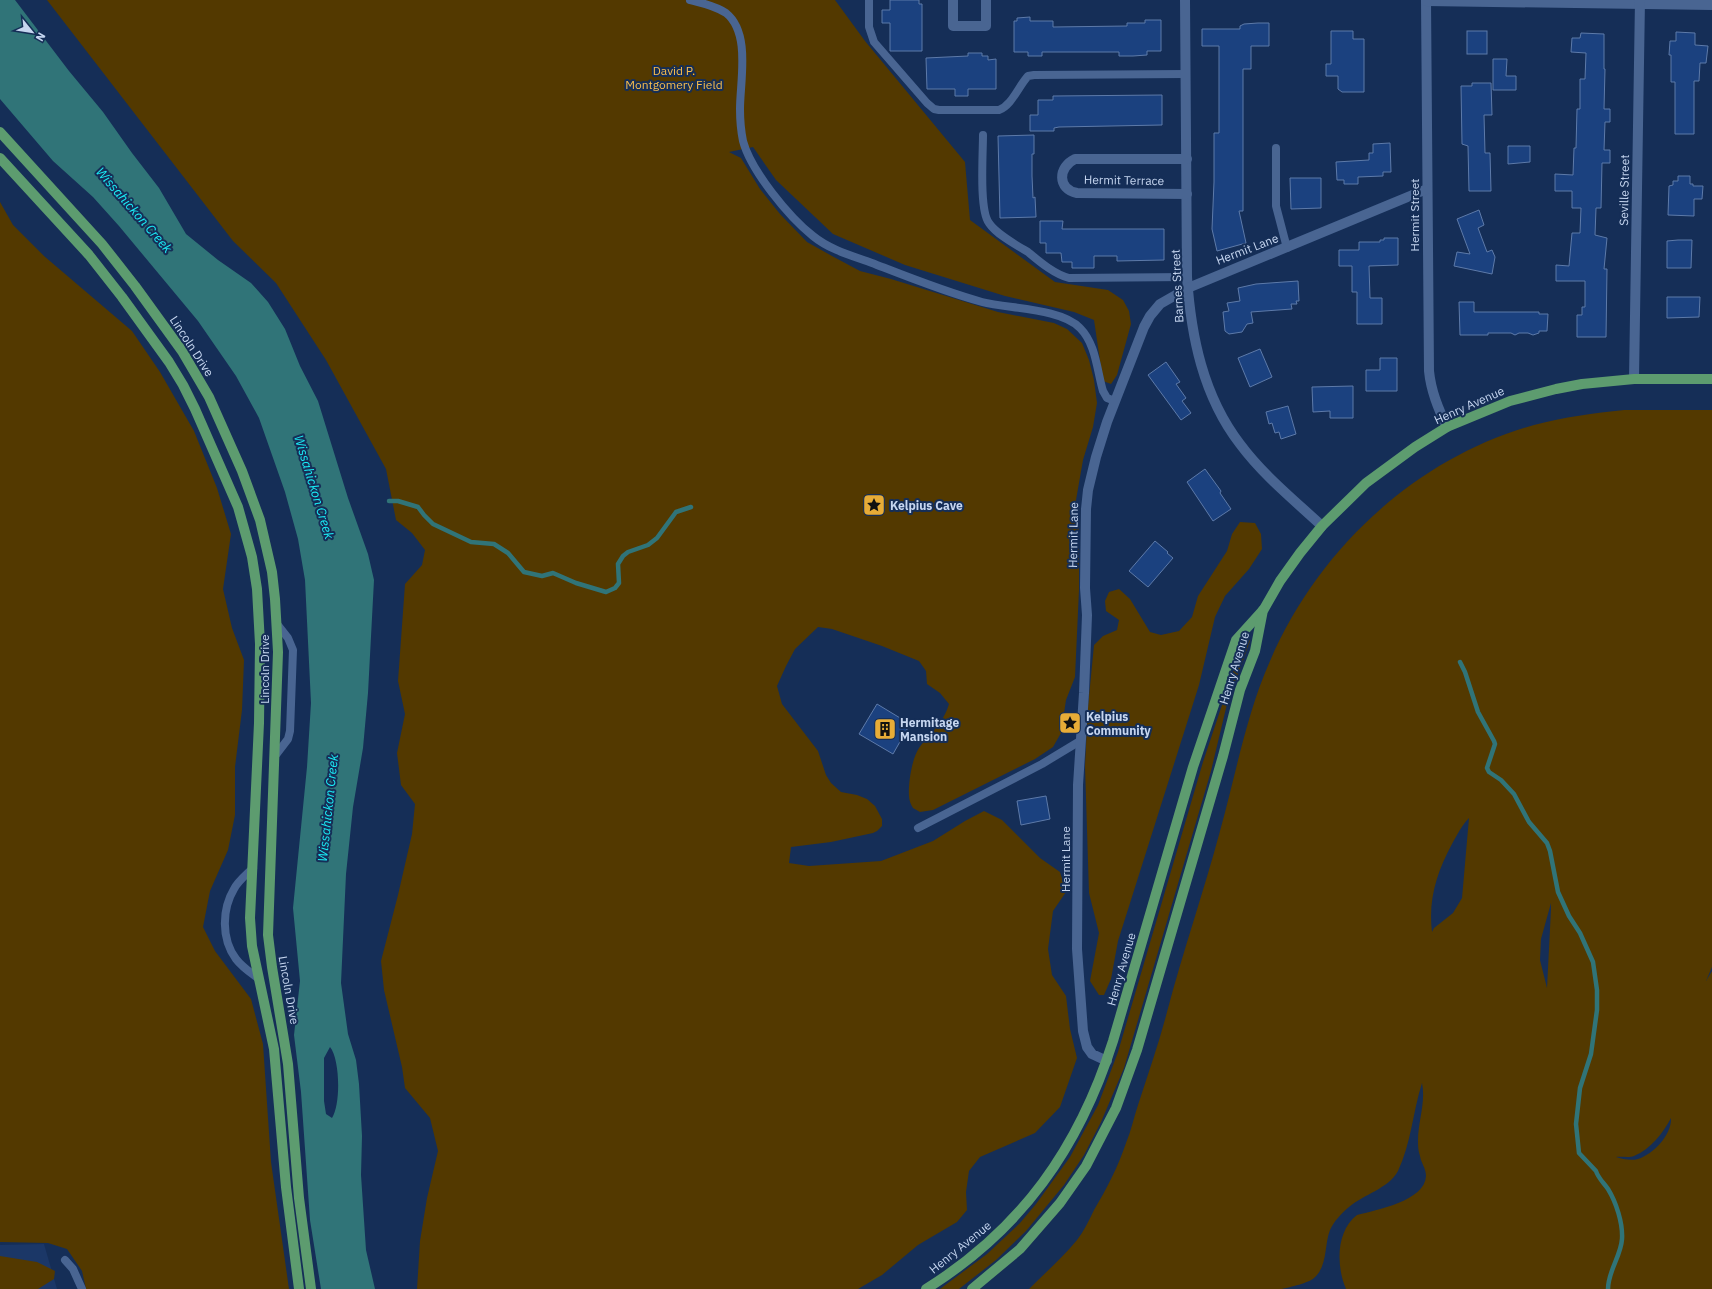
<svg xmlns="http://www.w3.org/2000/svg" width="1712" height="1289" viewBox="0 0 1712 1289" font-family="'IBM Plex Sans',sans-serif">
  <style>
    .built { fill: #1b3767 }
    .green { fill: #533900; fill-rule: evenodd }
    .water { fill: #307478; fill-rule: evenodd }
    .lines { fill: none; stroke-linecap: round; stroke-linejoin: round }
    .stream { stroke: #307478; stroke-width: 4.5 }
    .building { fill: #1b417f; stroke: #5d7aa9 }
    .service { stroke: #496592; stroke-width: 8 }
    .minor { stroke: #496592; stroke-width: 10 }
    .primary { stroke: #5d9c6f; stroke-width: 10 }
    .labels { text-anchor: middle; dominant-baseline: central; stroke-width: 4; stroke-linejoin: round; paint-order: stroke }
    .park-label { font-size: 12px; fill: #fabe4d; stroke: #152e57 }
    .street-label { font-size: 12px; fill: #c6d6f0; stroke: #152e57 }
    .poi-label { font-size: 12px; font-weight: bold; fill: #c6d6f0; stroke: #152e57; text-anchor: start }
    .water-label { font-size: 13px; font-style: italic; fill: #1aedf6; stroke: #152e57 }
  </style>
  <rect width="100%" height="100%" fill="#152e57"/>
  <path class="built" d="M44,1244L57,1289H0V1245Z"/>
  <g class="green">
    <path d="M47,0H835L865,41L965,162L970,220L1055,282L1108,290L1123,300L1129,311L1131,324L1117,375L1111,384L1103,381L1094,320L1074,312L1005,296L905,265L833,234L776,180L753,147L729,152L741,158L760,189L780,214L807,242L832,256L860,271L891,279L998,312L1054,323L1067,329L1082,343L1089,360L1094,380L1097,403L1093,427L1083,460L1076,500L1079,533V590L1075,677L1066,700L1061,733L1053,747L1035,759L933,810L920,812L913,808C911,805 909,800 909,796C908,784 912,758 919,748C931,732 943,724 949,704L940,693L927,684L926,671L919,661L882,646L832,629L818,627L795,649L786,666L777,686L782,704L818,751L826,775L831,783L841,792L857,795L867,799L875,806L882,819V826L877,831L873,833L831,842L791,847L789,863L809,866L881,861L933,841L965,821L984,811L1002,820L1040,858L1060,872L1066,892L1053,911L1048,949L1052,975L1066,996L1070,1029L1077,1058L1060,1107L1035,1133L980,1157L969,1171L966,1192L967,1210L957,1222L918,1245L882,1275L858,1289H417L420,1241L427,1198L438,1151L430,1118L405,1088L402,1067L384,990L381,961L398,895L412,834L415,804L401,785L397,753L405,714L398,681L405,584L422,565L425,550L412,533L396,520L386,469L326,360L276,283L233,241Z"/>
    <path d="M0,202L13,225L44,256L132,331L160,372L194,431L217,488L231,534L223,589L232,628L244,660L242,710L235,767V815L228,850L210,891L203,927L215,951L251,999L263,1044L271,1162L289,1289H86L82,1271L67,1249L48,1243L0,1242Z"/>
    <path d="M1624,410H1712V967L1706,981L1712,971V1289H1346C1336,1266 1336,1231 1357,1215C1376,1210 1425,1201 1426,1176C1426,1168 1421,1163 1420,1156C1418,1151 1418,1145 1418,1141C1418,1121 1426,1102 1422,1083C1413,1111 1411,1144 1398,1171C1388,1189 1364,1194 1349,1207C1342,1213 1334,1221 1330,1230C1324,1245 1328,1266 1314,1278C1309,1283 1290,1287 1282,1289H1029C1045,1273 1063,1257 1077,1240C1084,1231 1089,1220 1094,1210C1107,1188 1118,1167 1126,1143C1131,1131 1134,1117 1138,1105C1148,1074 1159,1043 1167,1012C1183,951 1204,891 1220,831C1236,774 1246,715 1270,661C1318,549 1416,458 1534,425C1564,417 1594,413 1624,410ZM1469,818L1462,898L1453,913L1434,928L1432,932C1428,899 1437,872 1452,844C1457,835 1462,825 1469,818ZM1551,903V909L1547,988L1540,960L1541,939ZM1671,1118C1672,1134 1654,1154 1638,1159C1631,1161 1622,1159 1616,1157C1621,1156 1629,1158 1634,1156C1651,1149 1663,1133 1671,1118Z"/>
    <path d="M1240,522L1255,523L1261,534L1262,549L1249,569L1225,596L1215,617L1199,685L1118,941L1111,979L1104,995H1099L1090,981L1099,933L1089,893L1085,766L1088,707L1094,645L1103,636L1117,630L1119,620L1106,611L1105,601L1109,592L1119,589L1130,599L1150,632L1161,635L1179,631L1192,617L1198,596L1227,551L1232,534Z"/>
    <path d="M1248,639L1250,641L1227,704L1211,771L1124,1068L1101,1122L1084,1155L1064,1185L1026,1231L996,1260L959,1289H940L987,1254L1020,1223L1036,1204L1070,1157L1098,1105L1118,1052L1203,762L1235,666L1245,640Z"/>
    <path d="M0,1256L37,1262L55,1271L54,1279L38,1289H0Z"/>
  </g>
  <path class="water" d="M0,0H15L69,71L103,112L132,153L159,188L186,234L218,260L251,283L268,302L285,329L300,366L318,401L348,498L368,554L374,580L368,693L363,748L353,807L346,874L341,983L348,1034L356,1060L359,1084L362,1136L361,1175L366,1250L375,1289H321L310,1220L301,1092L294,1035L300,981L293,908L307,767L311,703L305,580L298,539L285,492L259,418L236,376L198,321L119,226L93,197L53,161L0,99ZM330,1047C340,1059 341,1104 332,1118L326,1114L324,1101V1058Z"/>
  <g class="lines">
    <g class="stream">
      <path d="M389,501H398L418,507L424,515L433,524L471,542L494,544L508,553L524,572L542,576L553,573L576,583L606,592L615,588L619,583L618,564L623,556L628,552L648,545L657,538L676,512L691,507"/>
      <path d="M1460,662L1465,672L1478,712L1494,741L1495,744L1487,768L1489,772L1501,780L1514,794L1529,822L1547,843L1550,851L1558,892L1569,916L1580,933L1593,962L1597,990V1010L1591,1054L1580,1088L1576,1124L1579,1153L1596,1171C1598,1178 1604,1183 1608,1189C1616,1202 1623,1223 1622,1239C1621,1256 1608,1271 1608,1289"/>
    </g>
  </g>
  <g class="building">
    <path d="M890,0H919V4H922V51H890V23H882V10H890Z"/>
    <path d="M1030,17V21H1053V27L1127,26V23H1145V20H1161V51H1147V55L1133,56H1119V52H1042V56H1028V52H1014V21H1017V18Z"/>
    <path d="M1258,23H1269V46H1251V69H1243V211H1239L1246,243L1217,251L1212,229L1214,182V133H1219V46H1202V29H1240V26L1244,24Z"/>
    <path d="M1331,31H1353V39H1364V92H1342L1338,89V76H1326V64H1331Z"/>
    <rect x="1467" y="31" width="20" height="23"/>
    <path d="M1676,32L1695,33V45L1708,46L1706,63H1700L1699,81H1694V134H1675V82H1671V55H1669L1670,41H1676Z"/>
    <path d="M1581,33L1604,34V69H1605L1604,109H1610V122H1605L1604,150H1610V163H1602L1601,208H1596L1595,235L1607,238L1604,269H1607L1606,337H1577V315H1582V307H1585V281H1556V265L1569,266L1572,233H1580L1581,208H1572V191H1555V174L1573,175L1574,148H1576L1577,109H1580V79H1585L1586,53L1571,52L1572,38H1580Z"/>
    <path d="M968,53H982V56H988V60L996,59V89H968V96H955V89H927L926,58L968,56Z"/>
    <path d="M1493,59H1507L1506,76H1516V90H1493Z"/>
    <path d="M1472,83H1491L1492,115H1484L1485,153H1490L1491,191H1469L1468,146L1462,144L1461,86H1472Z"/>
    <path d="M1162,95V125L1059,127L1054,128V131H1030V115H1038V100H1053V96Z"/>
    <path d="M1034,135V154H1032V176L1033,198L1035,197L1036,217L1000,218L998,136Z"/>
    <path d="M1390,143L1391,172H1383V176L1358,177V184H1344V180H1337L1336,162L1369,160V153H1373V144Z"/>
    <path d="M1508,146H1530V162L1508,164Z"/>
    <path d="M1678,176H1690V184H1693V186H1703L1702,199H1694V216L1668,215L1669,186L1673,185V181H1678Z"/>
    <path d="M1290,178H1321V208L1291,209Z"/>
    <path d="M1479,210L1484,225L1478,228L1487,252L1492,250L1495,257L1492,274L1454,266L1457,252L1470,254L1457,219Z"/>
    <path d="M1040,221H1063L1062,229H1164V260L1117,261V256H1094V268H1072V262H1062L1061,253H1046V243H1040Z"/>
    <path d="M1384,238H1398V265L1369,266L1370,298H1382V324H1357V292H1352V266H1339V250H1359V242H1380V240H1384Z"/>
    <path d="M1678,240H1692L1691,268H1667V241Z"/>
    <path d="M1298,281L1299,301H1296L1297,304H1291L1292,309L1251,312L1253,323L1247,324L1242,332L1229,334L1225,331L1223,312L1229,311L1227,303L1240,301L1238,288L1256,284Z"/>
    <path d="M1667,297H1700L1699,317L1667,318Z"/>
    <path d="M1459,302H1474V312H1539V314H1548L1547,331H1539V333L1533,335L1528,333H1519L1515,335L1511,333H1488V335H1460Z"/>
    <path d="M1260,349L1272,377L1250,387L1238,358Z"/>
    <path d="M1380,358H1397V391H1366V370H1380Z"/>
    <path d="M1166,362L1180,382L1176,384L1186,398L1182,401L1191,413L1181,420L1148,375Z"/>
    <path d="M1353,386V418H1330V411L1313,412L1312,387Z"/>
    <path d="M1288,406L1296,434L1281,439L1279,432L1275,433L1272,423L1269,424L1266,412Z"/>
    <path d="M1205,469L1221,491L1220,493L1231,509L1213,521L1187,482Z"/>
    <path d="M1155,541L1168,552L1167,553L1173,558L1148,587L1129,571Z"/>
    <path d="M877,704L910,724L893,754L859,734Z"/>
    <path d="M1046,796L1050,819L1021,825L1017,801Z"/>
  </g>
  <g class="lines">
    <g class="service">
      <path d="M690,0C702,3 716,6 726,13C751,33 740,81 740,109C740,119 741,131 743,141C751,171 789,217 813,236C830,250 853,256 872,263C908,277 945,292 982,302C1009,309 1061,308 1080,328C1096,344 1097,371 1103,391L1107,398L1115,401"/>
      <path d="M869,0V27L874,42L927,103L934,109L939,110H999C1012,105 1018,87 1028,76L1034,75L1186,74"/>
      <path d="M983,135C983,154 979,210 989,223C996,234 1016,245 1028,252C1040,262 1054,274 1069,278L1187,277"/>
      <path d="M1276,148V206L1287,248"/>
      <path d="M275,756L288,739L290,731L293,650L288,638L277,624"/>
      <path d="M918,828L1042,764L1080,741"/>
      <path d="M253,868C246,875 238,881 234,889C222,909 221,939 236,959C242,967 251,973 259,979"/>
      <path d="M65,1260L73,1269L82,1289"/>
    </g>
    <g class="minor">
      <path d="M953,0V26H986V0"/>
      <path d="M1185,0L1187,277C1191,336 1203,396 1240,444C1263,475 1294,500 1322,526"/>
      <path d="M1426,0L1429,371C1431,391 1438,408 1447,427"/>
      <path d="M1426,1L1712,5"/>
      <path d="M1187,159H1075C1058,167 1057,189 1077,193L1187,194"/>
      <path d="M1634,379L1640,0"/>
      <path d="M1107,1061L1092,1054L1087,1047L1083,1031L1077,949L1078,785L1084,693L1087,615L1085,588L1086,509L1088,490L1096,457L1107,422L1144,327L1150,316L1160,304L1188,288L1427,189"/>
    </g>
    <g class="primary">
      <path d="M0,132L102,244L135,286L182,351L209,397L242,471L260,520L272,572L275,599L278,652L268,935L272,967L288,1064L299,1198L311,1289"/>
      <path d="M0,158L89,255L122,297L169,362L183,385L195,409L238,507L252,557L257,589L260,644L259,723L250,918L252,946L274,1049L286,1187L299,1289"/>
      <path d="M926,1289C1022,1229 1079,1148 1113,1041L1193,767L1236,640L1264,609L1280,581L1300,553L1322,526L1366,483L1415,447L1447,427L1510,401L1556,389L1582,384L1634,379H1712"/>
      <path d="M972,1289L1020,1249L1060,1203L1086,1166L1116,1108L1137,1050L1223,756L1240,690L1255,651L1263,610"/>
    </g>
  </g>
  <defs>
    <g id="sight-square" transform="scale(1.15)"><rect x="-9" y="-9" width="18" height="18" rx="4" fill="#e7ac37" stroke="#152e57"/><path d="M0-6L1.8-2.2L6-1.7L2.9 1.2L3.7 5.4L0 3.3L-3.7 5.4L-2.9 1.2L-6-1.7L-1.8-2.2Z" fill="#111"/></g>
    <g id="building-square" transform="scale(1.15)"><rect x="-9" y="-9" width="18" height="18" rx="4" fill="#e7ac37" stroke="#152e57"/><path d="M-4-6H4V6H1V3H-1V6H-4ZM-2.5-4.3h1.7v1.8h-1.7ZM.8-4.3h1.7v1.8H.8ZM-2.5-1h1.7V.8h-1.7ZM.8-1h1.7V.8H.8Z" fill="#111"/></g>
  </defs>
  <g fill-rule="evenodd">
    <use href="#sight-square" x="874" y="505"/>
    <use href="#sight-square" x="1070" y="723"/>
    <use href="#building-square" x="885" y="729"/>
  </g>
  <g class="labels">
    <g class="park-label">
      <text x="674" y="70">David P.<tspan x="674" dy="14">Montgomery Field</tspan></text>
    </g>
    <g class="street-label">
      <text transform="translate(1124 180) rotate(1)">Hermit Terrace</text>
      <text transform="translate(1624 190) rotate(-89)">Seville Street</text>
      <text transform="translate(1414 215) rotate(-90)">Hermit Street</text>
      <text transform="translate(1247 249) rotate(-21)">Hermit Lane</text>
      <text transform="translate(1177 286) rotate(-93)">Barnes Street</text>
      <text transform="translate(192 346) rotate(57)">Lincoln Drive</text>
      <text transform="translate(1469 405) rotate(-24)">Henry Avenue</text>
      <text transform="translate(1073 535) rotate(-89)">Hermit Lane</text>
      <text transform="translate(1234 668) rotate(-73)">Henry Avenue</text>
      <text transform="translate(264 669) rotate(-90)">Lincoln Drive</text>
      <text transform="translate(1065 859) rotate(-90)">Hermit Lane</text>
      <text transform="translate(1121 969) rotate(-74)">Henry Avenue</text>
      <text transform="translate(289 990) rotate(80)">Lincoln Drive</text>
      <text transform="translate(960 1247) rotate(-39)">Henry Avenue</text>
    </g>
    <g class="poi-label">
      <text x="890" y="505">Kelpius Cave</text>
      <text x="1086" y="716">Kelpius<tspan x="1086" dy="14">Community</tspan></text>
      <text x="900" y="722">Hermitage<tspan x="900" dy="14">Mansion</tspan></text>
    </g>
    <g class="water-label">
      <text transform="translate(134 210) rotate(49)">Wissahickon Creek</text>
      <text transform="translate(314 487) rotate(73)">Wissahickon Creek</text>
      <text transform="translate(328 808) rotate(-84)">Wissahickon Creek</text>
    </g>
  </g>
  <g transform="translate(32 32) rotate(120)" stroke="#152e57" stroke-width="3" paint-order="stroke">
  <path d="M0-3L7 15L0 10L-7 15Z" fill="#c6d6f0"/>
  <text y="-6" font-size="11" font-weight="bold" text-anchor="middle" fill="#c6d6f0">N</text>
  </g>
</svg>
